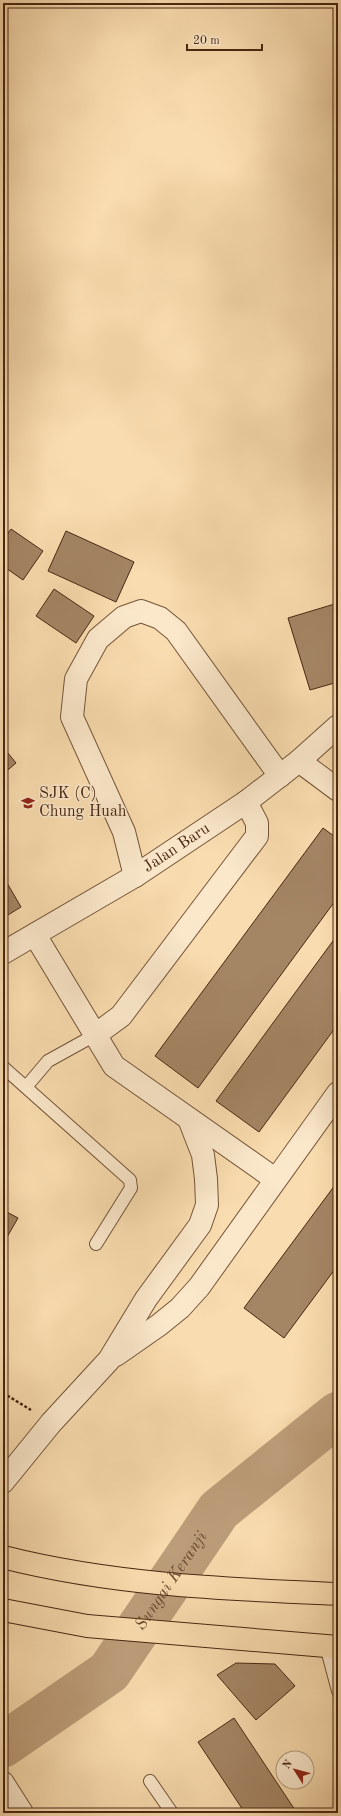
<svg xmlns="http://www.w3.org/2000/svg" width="341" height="1816" viewBox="0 0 341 1816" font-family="'Old Standard TT',serif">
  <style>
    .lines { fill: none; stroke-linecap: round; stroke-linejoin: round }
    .river { stroke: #bd9e7a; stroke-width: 45 }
    .building { fill: #a48564; stroke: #482612 }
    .service-casing { stroke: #745439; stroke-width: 14 }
    .minor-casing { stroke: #745439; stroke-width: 24 }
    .tertiary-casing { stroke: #745439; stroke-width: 24 }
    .trunk-casing { stroke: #482612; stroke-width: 24 }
    .path { stroke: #482612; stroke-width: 2.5; stroke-dasharray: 3 2; stroke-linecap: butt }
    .service { stroke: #fbe8cb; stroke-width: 12 }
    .minor { stroke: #fbe8cb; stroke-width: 22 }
    .tertiary { stroke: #fbe8cb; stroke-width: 22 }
    .trunk { stroke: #f9dcaf; stroke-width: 22 }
    .labels { text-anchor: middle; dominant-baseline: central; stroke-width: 3; stroke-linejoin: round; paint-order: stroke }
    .poi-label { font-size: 16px; fill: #482612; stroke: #fbe8cb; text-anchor: start }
    .street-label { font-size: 16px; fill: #482612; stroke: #fbe8cb }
    .water-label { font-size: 17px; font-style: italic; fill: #6b4a31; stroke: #fbe8cb }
  </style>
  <rect width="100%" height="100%" fill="#f9dcaf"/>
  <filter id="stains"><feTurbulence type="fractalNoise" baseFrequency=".005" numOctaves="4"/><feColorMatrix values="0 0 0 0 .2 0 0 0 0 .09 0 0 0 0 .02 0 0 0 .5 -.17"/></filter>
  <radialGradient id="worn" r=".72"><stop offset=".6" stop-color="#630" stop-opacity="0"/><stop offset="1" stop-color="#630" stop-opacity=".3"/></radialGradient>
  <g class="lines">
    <path class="river" id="s1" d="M3,1745L109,1672L219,1510L338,1414"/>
  </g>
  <g class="building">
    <path d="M11,529L43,551L23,580L3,566V540Z"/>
    <path d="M66,531L134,562L116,602L48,571Z"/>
    <path d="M54,589L94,616L76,643L36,616Z"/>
    <path d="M338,603V627L335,628L338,638V682L310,690L288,618Z"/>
    <path d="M3,747L16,763L3,774Z"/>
    <path d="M323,828L338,839V897L198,1088L155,1056Z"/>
    <path d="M3,876L21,907L3,918Z"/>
    <path d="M338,934V1024L259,1132L216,1101Z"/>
    <path d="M338,1181V1265L284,1338L244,1308Z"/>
    <path d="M3,1210L18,1218L3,1244Z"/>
    <path d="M236,1663L275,1664L295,1686L256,1720L217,1675Z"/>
    <path d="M234,1718L297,1813H245L198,1742Z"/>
  </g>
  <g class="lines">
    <g class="service-casing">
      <g id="service">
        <path d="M3,1067L130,1180L131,1188L96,1244"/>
        <path d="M26,1087L48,1061L95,1035"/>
        <path d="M326,1646L338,1691"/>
        <path d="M150,1781L172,1813"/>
      </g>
    </g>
    <g class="minor-casing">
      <g id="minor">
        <path d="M299,761L338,790"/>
        <path d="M135,876L124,832L72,717L76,679L98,639L124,617L141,611L160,618L176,631L280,776"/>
        <path d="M35,935L114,1066L275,1179"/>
        <path id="s2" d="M3,953L135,876L246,802L299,761L338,726"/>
        <path d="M95,1035L121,1016L257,836V823L246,802"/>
        <path d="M116,1355L159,1325L180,1308L199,1287L338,1093"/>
        <path d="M3,1482L51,1423L109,1360L146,1299L200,1225L207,1205L206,1179L203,1155L189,1119"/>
      </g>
    </g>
    <g class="tertiary-casing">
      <path id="tertiary" d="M3,1783L22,1813"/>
    </g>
    <g class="trunk-casing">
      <g id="trunk">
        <path d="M3,1557C113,1585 226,1589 338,1594"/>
        <path d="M3,1610L87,1626L338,1647"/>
      </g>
    </g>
    <path class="path" d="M3,1393L31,1410"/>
    <use href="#service" class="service"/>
    <use href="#minor" class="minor"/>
    <use href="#tertiary" class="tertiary"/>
    <use href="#trunk" class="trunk"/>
  </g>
  <defs>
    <g id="school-bare" transform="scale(1.08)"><path d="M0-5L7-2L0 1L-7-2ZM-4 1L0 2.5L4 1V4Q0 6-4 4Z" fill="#8f2418" stroke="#fbe8cb" stroke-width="2.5" paint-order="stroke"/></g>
  </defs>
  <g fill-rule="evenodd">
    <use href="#school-bare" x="28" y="803"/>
  </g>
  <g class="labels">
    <g class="poi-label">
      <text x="39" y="794">SJK (C)<tspan x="39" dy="18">Chung Huah</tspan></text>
    </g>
    <g class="street-label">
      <text stroke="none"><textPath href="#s2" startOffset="203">Jalan Baru</textPath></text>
    </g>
    <g class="water-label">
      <text stroke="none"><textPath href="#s1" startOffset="239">Sungai Keranji</textPath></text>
    </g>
  </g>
  <rect width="341" height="1816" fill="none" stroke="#f9dcaf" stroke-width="16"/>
  <rect x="4" y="4" width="333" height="1808" fill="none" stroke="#482612" stroke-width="2"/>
  <rect x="8" y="8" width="325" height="1800" fill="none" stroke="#482612"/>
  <g transform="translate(295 1770) rotate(306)"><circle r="19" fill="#fbe8cb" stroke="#b39a81"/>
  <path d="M0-3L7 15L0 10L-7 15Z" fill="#8f2418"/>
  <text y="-6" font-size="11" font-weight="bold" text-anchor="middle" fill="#482612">N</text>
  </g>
  <path d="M187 44v6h75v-6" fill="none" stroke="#482612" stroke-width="2"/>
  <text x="193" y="44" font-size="12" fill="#482612" stroke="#fbe8cb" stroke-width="3" paint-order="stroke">20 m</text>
  <rect width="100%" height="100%" filter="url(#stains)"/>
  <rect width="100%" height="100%" fill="url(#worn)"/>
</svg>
